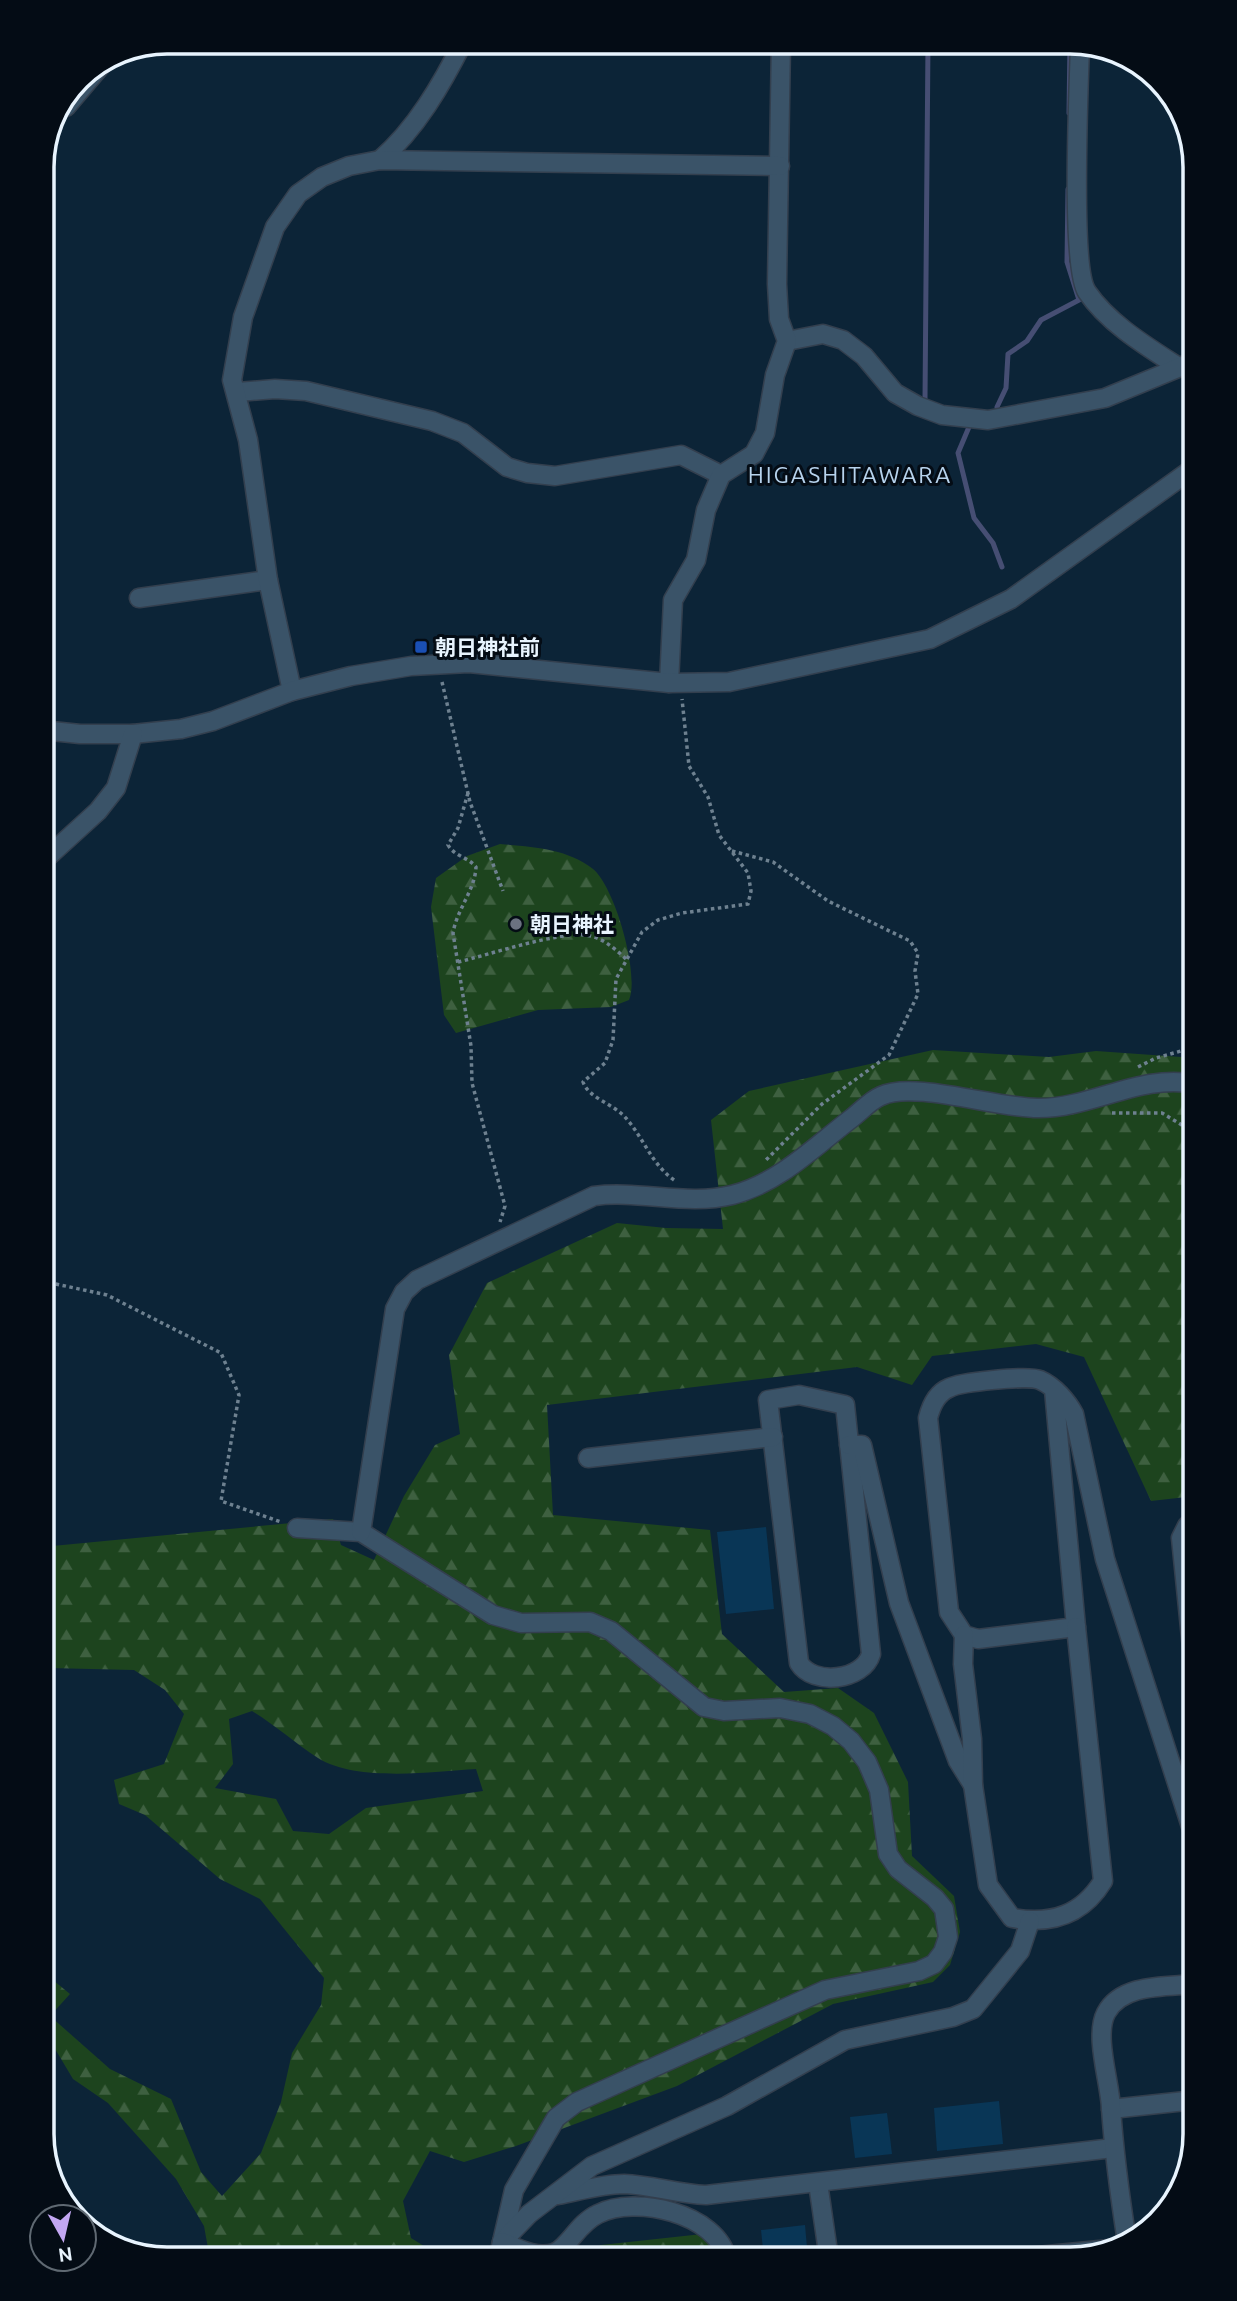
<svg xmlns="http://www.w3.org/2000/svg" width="1237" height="2301" viewBox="0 0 1237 2301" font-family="Ubuntu,'Noto Sans JP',sans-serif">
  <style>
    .forest { fill: url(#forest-firs); fill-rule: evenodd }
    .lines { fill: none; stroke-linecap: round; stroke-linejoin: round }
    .stream { stroke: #464e73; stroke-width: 5 }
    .building { fill: #093656 }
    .minor-casing { stroke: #333f4e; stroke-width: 21 }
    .path { stroke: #6e8190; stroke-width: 3.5; stroke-dasharray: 3.5 3.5; stroke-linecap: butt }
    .minor { stroke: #3a5368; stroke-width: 18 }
    .transit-dot { fill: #1a4fb4; stroke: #040c15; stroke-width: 2.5 }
    .worship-dot { fill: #6b7280; stroke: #040c15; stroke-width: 2.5 }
    .labels { text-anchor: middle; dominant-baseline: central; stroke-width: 6; stroke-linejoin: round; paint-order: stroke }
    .poi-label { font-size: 21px; font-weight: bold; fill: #e8f4fe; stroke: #040c15; text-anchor: start }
    .neighbourhood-label { font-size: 23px; letter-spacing: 2px; fill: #b7d3ed; stroke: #040c15 }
    .rim { fill: none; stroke: #e8f4fe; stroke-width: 3.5 }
  </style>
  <defs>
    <pattern id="forest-firs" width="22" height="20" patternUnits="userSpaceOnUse" patternTransform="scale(1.75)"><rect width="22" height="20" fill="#1d441e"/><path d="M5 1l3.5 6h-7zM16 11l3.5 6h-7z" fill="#3e6040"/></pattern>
  </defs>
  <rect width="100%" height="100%" fill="#0c2437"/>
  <g class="forest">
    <path d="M500,844C533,847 566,848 593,869C615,887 640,975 629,1000L611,1007L538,1010L456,1033L444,1015L431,907L436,878L467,856Z"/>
    <path d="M933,1050L1049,1057L1096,1051L1195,1058V1496L1151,1501L1084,1357L1036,1344L932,1356L912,1385L857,1367L547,1405L553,1515L710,1530L722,1634L784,1692L838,1688L874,1713L908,1782L912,1856L954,1896L960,1932L950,1965L933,1982L833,2004L677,2086L516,2146L464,2162L430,2151L403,2201L411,2238L445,2259H210L204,2226L176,2179L108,2103L73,2079L42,2027V1971L70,1994L50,2016L110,2069L171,2099L201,2172L222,2196L261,2153L281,2102L292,2053L321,2005L324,1978L260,1899L220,1879L145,1815L119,1804L114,1780L164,1764L184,1714L165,1690L134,1670L49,1668L42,1671V1547L333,1519L341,1545L374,1560L404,1496L435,1445L460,1434L449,1355L487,1283L617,1223L666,1228L723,1229L711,1120L749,1091ZM252,1711C275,1725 295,1743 318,1758C356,1782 432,1772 476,1769L483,1791L366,1808L329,1834L293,1831L276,1799L215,1788L233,1764L229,1719Z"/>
    <path d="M721,2232L729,2241L734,2259H573L601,2245Z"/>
  </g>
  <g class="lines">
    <g class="stream">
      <path d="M1069,113L1070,42"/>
      <path d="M925,399L928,42"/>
      <path d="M997,407L1006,388L1008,354L1027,341L1041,320L1079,300L1067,262L1068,189"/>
      <path d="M969,427L958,453L974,518L993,543L1002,567"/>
    </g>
  </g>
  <g class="building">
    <path d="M519,918L522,928L512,931L509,921Z"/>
    <path d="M766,1527L774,1609L726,1614L717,1532Z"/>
    <path d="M999,2101L1003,2144L937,2151L934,2108Z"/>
    <path d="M887,2113L892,2154L855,2158L850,2117Z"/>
    <path d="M805,2225L808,2259H764L761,2230Z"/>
  </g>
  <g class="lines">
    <g class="minor-casing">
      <g id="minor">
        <path d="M1080,43C1079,84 1070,267 1087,292C1108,323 1146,346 1177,366"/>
        <path d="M66,107L105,61"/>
        <path d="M380,160C416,129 442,84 463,42"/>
        <path d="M787,341L823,334L843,340L864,356L895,393L918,406L942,415L988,420L1105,398L1195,361"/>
        <path d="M238,392L275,389L306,391L432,421L463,433L507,467L527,473L555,476L681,455L721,475"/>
        <path d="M139,598L268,580"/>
        <path d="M669,683L673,600L696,560L706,510L721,475L754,454L765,433L775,375L787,341L779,319L777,284L781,42"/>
        <path d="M292,691L268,580L248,440L232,380L243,317L275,227L298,194L322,177L349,166L380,160L780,166"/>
        <path d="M42,730L80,734H133L181,729L213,721L292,691L351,676L411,666L469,663L669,683L729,682L930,639L1011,599L1195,467"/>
        <path d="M42,862L98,811L116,788L133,734"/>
        <path d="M1054,1390L1076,1627L978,1639L964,1635L949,1612L928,1418C931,1406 937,1393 949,1388C960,1382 1028,1375 1040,1380C1054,1386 1067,1401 1074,1414L1105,1559L1195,1839"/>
        <path d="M799,1395L845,1405L871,1654C863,1681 813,1686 799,1663L768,1400Z"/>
        <path d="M849,1445H862L899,1603L958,1761L973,1785"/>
        <path d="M588,1458L773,1437"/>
        <path d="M297,1528L361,1532L493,1615L521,1623L590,1622L611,1631L704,1707L724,1711L780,1708L810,1714L833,1726L851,1741L867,1762L879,1790L888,1854L898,1869L935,1898L944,1909L948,1937L943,1952L934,1964L919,1971L825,1990L577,2102L556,2118L514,2190L498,2259"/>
        <path d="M361,1532L395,1309L404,1292L417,1280L594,1196C639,1190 688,1206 732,1195C779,1183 814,1147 852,1118C861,1111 871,1100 881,1096C913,1080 1000,1109 1039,1108C1092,1108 1142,1073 1195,1084"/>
        <path d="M964,1635L963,1664L972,1739L973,1785L988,1885L1012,1918C1052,1925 1082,1915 1103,1881L1076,1627"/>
        <path d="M1195,1678L1181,1538L1187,1526L1195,1519"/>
        <path d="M1111,2109L1195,2100"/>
        <path d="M818,2183L829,2259"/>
        <path d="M558,2195C579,2191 602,2184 624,2184C652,2185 677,2194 706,2195L1113,2148"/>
        <path d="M502,2242L529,2214L592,2166L727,2106L845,2040L953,2017L973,2009L1020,1951L1030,1921"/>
        <path d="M502,2242C519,2249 536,2258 554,2253C568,2248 578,2223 598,2214C635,2195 717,2213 727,2259"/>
        <path d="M1127,2242C1120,2197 1114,2153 1111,2108C1110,2082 1094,2036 1106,2013C1122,1983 1167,1987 1195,1984"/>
        <path d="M1007,2259L1120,2248"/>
      </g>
    </g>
    <g class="path">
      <path d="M442,682L470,802L503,891"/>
      <path d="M468,793L458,828L448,845C454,856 468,857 476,867C475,890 457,909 453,933L471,1046L472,1083L505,1206L500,1222"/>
      <path d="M732,851L773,862L828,901L910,941L918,953L915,971L918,994L889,1055L822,1104L766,1160"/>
      <path d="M458,962C488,955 557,932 585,935C602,937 614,948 626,959"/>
      <path d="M1193,1020L1195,1022"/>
      <path d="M1138,1067L1156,1058L1195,1047"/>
      <path d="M1112,1113H1162L1195,1133"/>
      <path d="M674,1180C651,1164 643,1136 624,1116C611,1103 589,1098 583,1082L605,1063L613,1040L616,979L642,932L658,920L682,913L748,904L751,891L748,873L719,835L708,797L689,766L682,699"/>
      <path d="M42,1281L107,1295L221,1353L239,1395L221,1501L281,1522"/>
    </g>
    <use href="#minor" class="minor"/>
  </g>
  <rect class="transit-dot" x="414" y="640" width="14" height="14" rx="3.5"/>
  <circle class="worship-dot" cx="516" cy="924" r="7"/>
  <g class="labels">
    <g class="poi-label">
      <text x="435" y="647">朝日神社前</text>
      <text x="530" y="924">朝日神社</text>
    </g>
    <g class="neighbourhood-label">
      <text x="850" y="474">HIGASHITAWARA</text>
    </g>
  </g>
  <path d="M0 0H1237V2301H0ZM167 54H1070A113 113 0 0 1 1183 167V2134A113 113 0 0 1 1070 2247H167A113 113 0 0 1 54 2134V167A113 113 0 0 1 167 54Z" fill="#040c15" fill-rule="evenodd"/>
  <path class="rim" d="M167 54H1070A113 113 0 0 1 1183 167V2134A113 113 0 0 1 1070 2247H167A113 113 0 0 1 54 2134V167A113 113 0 0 1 167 54Z"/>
  <g transform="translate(63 2238) rotate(172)"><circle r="33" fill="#040c15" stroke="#5f6972" stroke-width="2"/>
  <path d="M0-5L12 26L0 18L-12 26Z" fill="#c3a7f2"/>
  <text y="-10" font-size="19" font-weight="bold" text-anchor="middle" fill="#e8f4fe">N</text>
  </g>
</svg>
